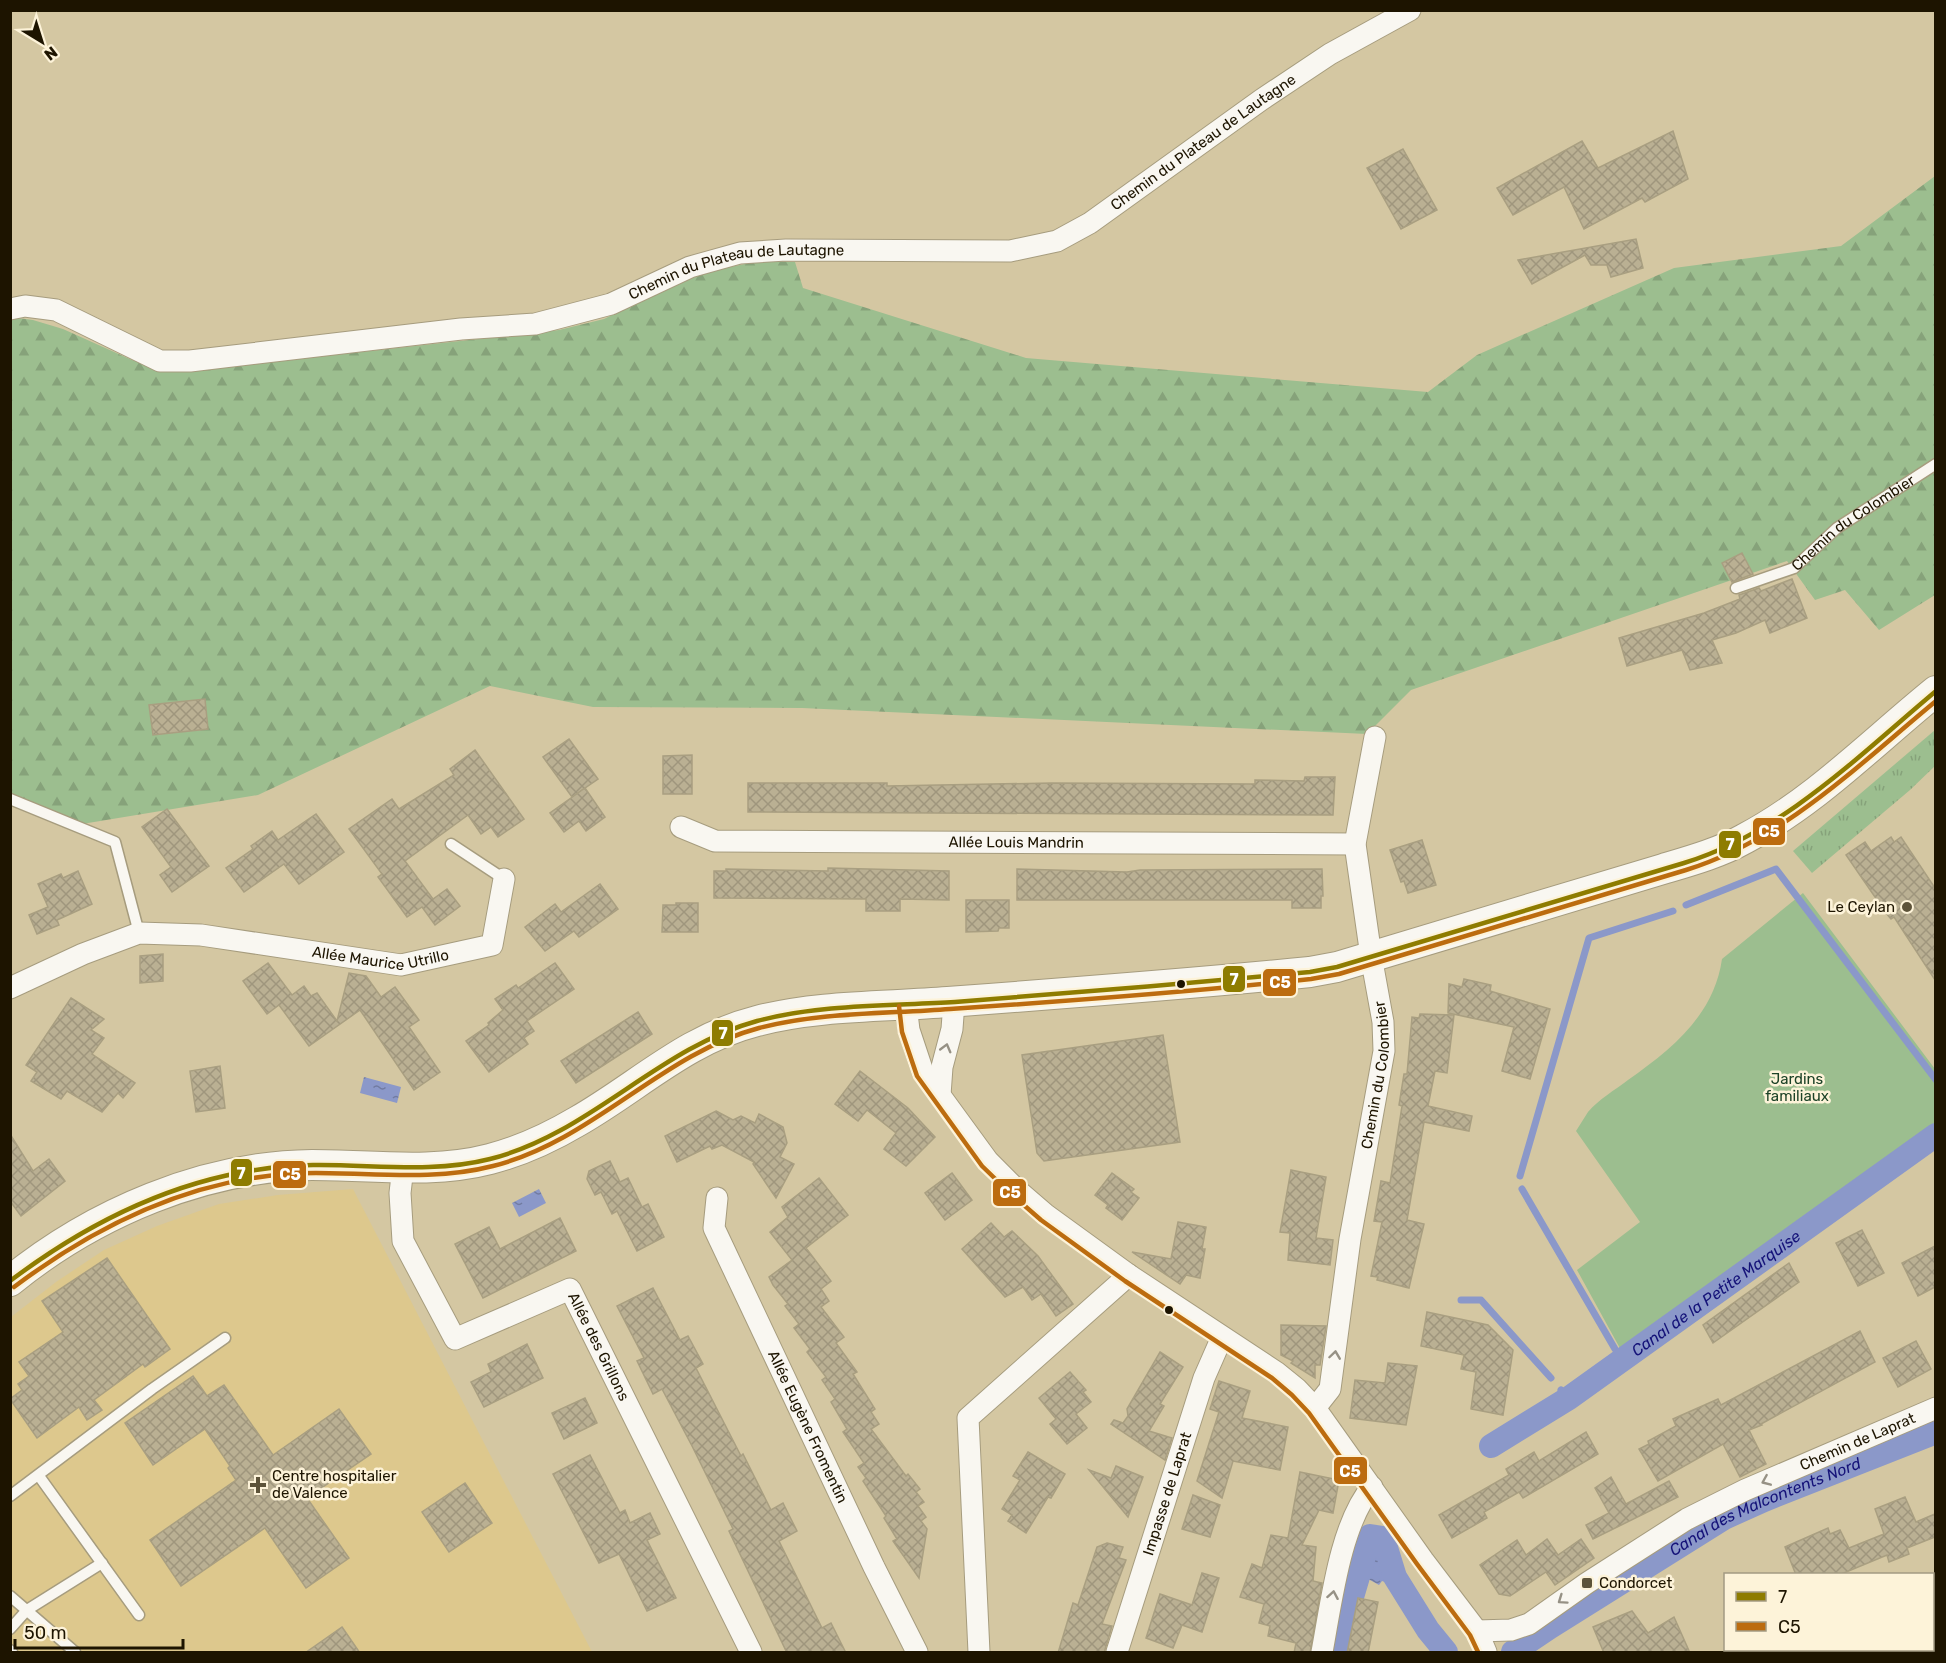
<svg xmlns="http://www.w3.org/2000/svg" width="1946" height="1663" viewBox="0 0 1946 1663" font-family="Rubik,sans-serif">
  <style>
    .built { fill: #ddc88d }
    .forest { fill: url(#forest-firs) }
    .park { fill: url(#park-tufts) }
    .garden { fill: #9cbe8f }
    .water { fill: url(#water-ripples) }
    .lines { fill: none; stroke-linecap: round; stroke-linejoin: round }
    .stream { stroke: #8b98c9; stroke-width: 7 }
    .canal { stroke: #8b98c9; stroke-width: 24 }
    .building { fill: url(#building-cross-hatch); stroke: #a99f81; stroke-width: 1.5 }
    .lane-casing { stroke: #a69c7e; stroke-width: 13 }
    .street-casing { stroke: #a69c7e; stroke-width: 23 }
    .secondary-casing { stroke: #a69c7e; stroke-width: 32 }
    .lane { stroke: #f9f7f1; stroke-width: 10 }
    .street { stroke: #f9f7f1; stroke-width: 21 }
    .secondary { stroke: #f9f7f1; stroke-width: 30 }
    .bus-1-casing { stroke: #fdf3d9; stroke-width: 9 }
    .bus-2-casing { stroke: #fdf3d9; stroke-width: 9 }
    .bus-1 { stroke: #8e7c00; stroke-width: 4.5 }
    .bus-2 { stroke: #bc6c0f; stroke-width: 4.5 }
    .oneway { stroke: #969185 }
    .poi-dot { fill: #5d5339; stroke: #fdf3d9; stroke-width: 2 }
    .bus-dot { fill: #1d1400; stroke: #fdf3d9; stroke-width: 2 }
    .labels { text-anchor: middle; dominant-baseline: central; stroke-width: 5; stroke-linejoin: round; paint-order: stroke }
    .street-label { font-size: 15px; fill: #1d1400; stroke: #fdf3d9 }
    .poi-label { font-size: 15px; fill: #1d1400; stroke: #fdf3d9; text-anchor: start }
    .park-label { font-size: 15px; fill: #1c4227; stroke: #fdf3d9 }
    .water-label { font-size: 16px; font-style: italic; fill: #151379; stroke: #fdf3d9 }
    .line-badge { stroke: #fdf3d9; stroke-width: 2 }
    .badge-label { font-size: 16px; text-anchor: middle; font-weight: bold; fill: #fff }
  </style>
  <defs>
    <pattern id="forest-firs" width="22" height="20" patternUnits="userSpaceOnUse" patternTransform="scale(1.5)"><rect width="22" height="20" fill="#9cbe8f"/><path d="M5 1l3.5 6h-7zM16 11l3.5 6h-7z" fill="#86a27a"/></pattern>
    <pattern id="park-tufts" width="24" height="20" patternUnits="userSpaceOnUse" patternTransform="scale(1.5)"><rect width="24" height="20" fill="#9cbe8f"/><path d="M3 7l-1-3M5 7V3M7 7l1-3M15 17l-1-3M17 17v-4M19 17l1-3" fill="none" stroke="#86a27a"/></pattern>
    <pattern id="water-ripples" width="26" height="14" patternUnits="userSpaceOnUse" patternTransform="scale(1.5)"><rect width="26" height="14" fill="#8b98c9"/><path d="M2 4q2-2 4 0t4 0M15 11q2-2 4 0t4 0" fill="none" stroke="#717ba1"/></pattern>
    <pattern id="building-cross-hatch" width="8" height="8" patternUnits="userSpaceOnUse" patternTransform="scale(1.5)"><rect width="8" height="8" fill="#bab093"/><path d="M0 0l8 8M0 8l8-8" fill="none" stroke="#9f967d"/></pattern>
  </defs>
  <rect width="100%" height="100%" fill="#d4c7a2"/>
  <path class="built" d="M353,1189L592,1652H11V1317L56,1282L104,1250L157,1226L219,1204L278,1195Z"/>
  <path class="forest" d="M1935,176V595L1879,630L1845,590L1815,600L1787,561L1411,690L1367,734L802,708L593,707L490,686L258,795L76,825L11,798V317L33,320L63,329L132,360L179,372L559,330L604,319L669,287L711,271L759,261L795,262L803,288L1026,358L1428,392L1477,355L1674,268L1841,246Z"/>
  <path class="park" d="M1935,730V766L1910,790L1812,873L1793,851Z"/>
  <path class="garden" d="M1803,893L1935,1069V1139L1627,1361L1577,1270L1640,1222L1576,1131C1580,1125 1584,1118 1588,1112C1599,1099 1615,1090 1628,1080C1672,1049 1714,1015 1722,959Z"/>
  <g class="water">
    <path d="M364,1077L401,1087L397,1103L360,1093Z"/>
    <path d="M539,1189L546,1203L519,1217L512,1203Z"/>
    <path d="M1384,1534L1403,1564L1395,1570L1400,1577L1393,1585L1382,1581L1379,1585L1361,1575L1371,1539L1374,1542Z"/>
  </g>
  <g class="lines">
    <g class="stream">
      <path d="M1686,905L1776,869L1936,1080"/>
      <path d="M1520,1176L1589,938L1673,911"/>
      <path d="M1522,1189L1615,1349"/>
      <path d="M1461,1300H1481L1551,1378"/>
      <path d="M1561,1390L1569,1398"/>
    </g>
    <g class="canal">
      <path id="s1" d="M1491,1446L1569,1398L1936,1135"/>
      <path d="M1340,1652L1349,1607L1370,1536L1383,1538L1395,1577L1428,1630L1446,1652"/>
      <path id="s2" d="M1513,1652L1550,1627L1724,1518L1764,1500L1936,1432"/>
    </g>
  </g>
  <g class="building">
    <path d="M1673,131L1688,179L1645,202L1642,198L1584,229L1564,187L1513,215L1497,188L1582,141L1598,168Z"/>
    <path d="M1403,149L1437,210L1401,229L1367,168Z"/>
    <path d="M1636,239L1643,268L1611,277L1607,265H1591L1585,255L1532,284L1518,260Z"/>
    <path d="M1742,553L1753,574L1732,582L1722,563Z"/>
    <path d="M1792,579L1807,618L1770,633L1765,620L1736,633L1712,640L1722,663L1690,670L1682,650L1627,666L1619,638L1704,613L1740,599L1739,595L1759,588L1761,591Z"/>
    <path d="M205,699L208,729L153,735L149,705Z"/>
    <path d="M569,739L598,779L572,797L543,757Z"/>
    <path d="M475,750L524,819L498,837L491,827L481,834L468,815L405,861L433,899L447,889L460,906L435,925L422,907L407,917L378,877L382,874L349,829L392,799L399,809L454,775L450,769Z"/>
    <path d="M692,755V794H663V756Z"/>
    <path d="M1305,777H1335L1333,815L748,812V783H887V786L1052,783L1255,784V780L1304,781Z"/>
    <path d="M585,788L605,817L586,831L579,821L564,832L550,813Z"/>
    <path d="M167,809L209,866L172,892L160,875L171,867L142,827Z"/>
    <path d="M316,814L344,852L299,884L284,864L244,892L226,868L253,849L251,846L272,831L278,840Z"/>
    <path d="M1891,837L1894,842L1901,837L1935,888V980L1894,917L1891,919L1886,913L1846,855L1865,842L1871,851Z"/>
    <path d="M1422,840L1436,885L1408,893L1404,881L1401,882L1390,850Z"/>
    <path d="M828,868L949,871V900L900,899V911H866V899L714,898V871H726V869L828,871Z"/>
    <path d="M1017,869L1127,872L1140,870L1322,869L1323,896H1321V908H1292V900H1017Z"/>
    <path d="M78,871L92,904L57,920L59,925L37,934L29,915L48,907L38,884L61,874L63,878Z"/>
    <path d="M600,884L618,909L579,937L574,931L545,951L525,927L555,904L561,912Z"/>
    <path d="M966,900H1009V928H999L998,931L966,932Z"/>
    <path d="M676,903H698V932H662L663,905H676Z"/>
    <path d="M163,954V981L140,983V956Z"/>
    <path d="M268,963L292,995L304,986L311,996L317,993L337,1021L349,973L366,976L381,997L395,987L419,1020L409,1027L440,1072L414,1090L360,1010L309,1046L279,1005L267,1014L243,981Z"/>
    <path d="M555,963L574,989L527,1021L534,1031L524,1038L528,1044L489,1072L466,1041L489,1025L488,1023L503,1010L495,999L516,985L518,988Z"/>
    <path d="M1464,979L1491,985L1490,991L1550,1009L1530,1079L1502,1071L1514,1027L1448,1013L1449,984L1462,987Z"/>
    <path d="M71,998L104,1019L91,1030L104,1038L92,1054L135,1083L123,1098L118,1093L102,1112L67,1091L61,1099L31,1081L37,1072L26,1065Z"/>
    <path d="M638,1012L652,1034L576,1083L561,1061Z"/>
    <path d="M1420,1014L1454,1015L1447,1073L1435,1071L1428,1106L1472,1116L1469,1131L1424,1122L1407,1220L1424,1224L1409,1288L1377,1280L1378,1277L1371,1276L1382,1222L1374,1221L1381,1181L1390,1183L1402,1106L1399,1105L1404,1074H1407L1412,1017L1419,1018Z"/>
    <path d="M1163,1035L1180,1142L1044,1161L1037,1153L1022,1055Z"/>
    <path d="M220,1066L225,1108L196,1112L190,1071Z"/>
    <path d="M860,1071L908,1108L935,1137L906,1166L884,1149L896,1133L867,1110L858,1121L835,1104Z"/>
    <path d="M716,1111L733,1120L741,1116L755,1123L759,1114L783,1127L787,1143L780,1157L794,1164L776,1198L753,1164L754,1162L722,1145L712,1149L710,1146L677,1162L665,1136Z"/>
    <path d="M10,1134L33,1171L49,1159L65,1181L21,1216L10,1201Z"/>
    <path d="M610,1161L620,1182L628,1178L642,1207L648,1204L664,1237L637,1251L617,1211L612,1214L601,1192L595,1195L587,1179L589,1171Z"/>
    <path d="M1291,1170L1326,1177L1316,1238L1333,1240L1330,1265L1288,1260L1290,1233L1280,1232Z"/>
    <path d="M952,1173L972,1200L945,1220L925,1193Z"/>
    <path d="M1112,1173L1134,1189L1131,1192L1139,1198L1122,1220L1106,1208L1108,1205L1095,1195Z"/>
    <path d="M819,1178L848,1215L806,1248L831,1281L821,1289L829,1301L821,1307L844,1337L836,1343L857,1372L853,1374L875,1409L871,1412L879,1424L871,1429L906,1476L908,1474L920,1489L916,1492L924,1502L918,1506L926,1517L921,1521L927,1529L919,1578L893,1541L897,1539L884,1518L886,1516L863,1481L866,1478L858,1467L864,1463L843,1432L847,1429L831,1402L835,1399L822,1380L826,1377L807,1352L810,1349L794,1328L799,1324L785,1306L788,1304L773,1285L769,1277L792,1260L770,1232L788,1217L782,1207Z"/>
    <path d="M560,1218L576,1251L483,1298L455,1244L489,1227L500,1249Z"/>
    <path d="M1178,1222L1206,1227L1202,1249H1205L1200,1278L1186,1275L1180,1284L1132,1252L1171,1259Z"/>
    <path d="M991,1223L1004,1237L1012,1231L1038,1256L1073,1304L1056,1316L1041,1294L1032,1300L1023,1287L1005,1297L962,1249Z"/>
    <path d="M1862,1230L1884,1273L1858,1286L1836,1243Z"/>
    <path d="M1935,1246V1287L1918,1296L1902,1263Z"/>
    <path d="M107,1258L170,1349L145,1367L143,1364L94,1400L102,1410L87,1420L79,1407L37,1438L10,1399L22,1390L18,1384L29,1376L19,1362L63,1332L42,1301Z"/>
    <path d="M1789,1263L1799,1282L1713,1343L1703,1325Z"/>
    <path d="M653,1288L680,1340L688,1336L703,1364L696,1368L741,1456L743,1454L771,1510L783,1503L797,1531L779,1541L822,1628L831,1623L846,1653H787L729,1531L733,1529L692,1446L662,1389L653,1394L637,1361L644,1358L617,1306Z"/>
    <path d="M1427,1312L1488,1325L1513,1350L1503,1415L1471,1409L1476,1372L1461,1369L1464,1355L1421,1346Z"/>
    <path d="M1281,1325L1326,1326L1320,1365H1315V1378L1291,1363L1293,1361L1281,1355Z"/>
    <path d="M1860,1331L1875,1362L1761,1424L1762,1425L1749,1430L1766,1464L1740,1477L1723,1444L1658,1481L1639,1449L1649,1444L1648,1441L1676,1426L1673,1419L1718,1399L1721,1405Z"/>
    <path d="M1916,1341L1931,1369L1898,1387L1883,1358Z"/>
    <path d="M527,1344L543,1378L484,1407L471,1382L491,1372L488,1364Z"/>
    <path d="M1160,1352L1183,1367L1160,1404L1164,1406L1149,1431L1172,1438L1165,1460L1111,1424L1114,1420L1123,1423L1128,1416L1127,1409Z"/>
    <path d="M1388,1363L1417,1366L1406,1425L1350,1418L1355,1380L1385,1383Z"/>
    <path d="M1070,1372L1086,1390L1083,1392L1091,1402L1076,1414L1087,1428L1067,1444L1050,1424L1056,1419L1039,1398Z"/>
    <path d="M193,1376L207,1396L224,1385L273,1455L339,1409L371,1454L307,1498L349,1558L306,1588L265,1528L181,1586L150,1540L236,1480L228,1468L230,1466L205,1429L153,1465L125,1423Z"/>
    <path d="M1219,1381L1250,1391L1242,1418L1288,1427L1280,1470L1233,1461L1222,1498L1197,1481L1219,1412L1210,1409Z"/>
    <path d="M585,1398L597,1423L564,1439L552,1413Z"/>
    <path d="M1586,1432L1598,1454L1523,1498L1519,1492L1484,1512L1487,1518L1452,1538L1439,1515L1509,1475L1506,1469L1534,1452L1539,1461Z"/>
    <path d="M1028,1452L1065,1474L1051,1498L1048,1497L1026,1533L1008,1521L1012,1515L1002,1509L1020,1480L1013,1476Z"/>
    <path d="M590,1455L620,1513L625,1510L630,1523L650,1513L660,1534L647,1540L676,1598L647,1611L619,1554L599,1563L553,1474Z"/>
    <path d="M1116,1466L1143,1477L1128,1517L1089,1470L1111,1478Z"/>
    <path d="M1300,1472L1339,1480L1333,1513L1319,1510L1302,1545L1316,1547L1313,1581L1322,1583L1310,1653H1294L1296,1643L1268,1636L1270,1626L1259,1623L1264,1604L1240,1597L1252,1564L1262,1568L1271,1535L1288,1538Z"/>
    <path d="M1611,1477L1626,1504L1669,1481L1678,1497L1593,1539L1586,1525L1609,1513L1595,1488Z"/>
    <path d="M465,1483L492,1523L449,1552L422,1512Z"/>
    <path d="M1193,1495L1220,1505L1210,1537L1182,1529Z"/>
    <path d="M1905,1497L1916,1522L1935,1514V1537L1907,1548L1909,1554L1889,1562L1887,1555L1839,1575H1796L1785,1547L1828,1528L1830,1534L1840,1530L1849,1548L1884,1534L1875,1509Z"/>
    <path d="M1547,1539L1558,1555L1581,1539L1594,1558L1555,1585L1546,1572L1510,1596L1499,1594L1480,1565L1517,1540L1526,1555Z"/>
    <path d="M1107,1543L1123,1547L1119,1558L1126,1560L1102,1624L1112,1626L1104,1653H1058L1073,1603L1078,1605L1097,1547Z"/>
    <path d="M1202,1573L1219,1578L1202,1632L1182,1625L1173,1648L1146,1638L1160,1594L1192,1605Z"/>
    <path d="M1358,1598L1378,1602L1368,1653H1347Z"/>
    <path d="M1632,1611L1648,1633L1674,1617L1690,1653H1604L1593,1627Z"/>
    <path d="M342,1627L360,1653H305Z"/>
  </g>
  <g class="lines">
    <g class="lane-casing">
      <g id="lane">
        <path id="s3" d="M1736,588L1794,568L1837,528L1936,464"/>
        <path d="M10,799L115,842L139,933"/>
        <path d="M451,844L504,879"/>
        <path d="M39,1476L139,1615"/>
        <path d="M10,1496L152,1389L225,1338"/>
        <path d="M10,1596L75,1652"/>
        <path d="M10,1629L27,1610L102,1563"/>
        <path d="M10,1650L12,1652"/>
      </g>
    </g>
    <g class="street-casing">
      <g id="street">
        <path id="s4" d="M10,309L25,306L56,310L160,361H190L461,329L535,324L611,304L690,267L740,253L786,250L1010,251L1057,241L1090,223L1261,100L1330,54L1410,10"/>
        <path id="s5" d="M681,827L715,841L1355,844"/>
        <path id="s6" d="M10,988L83,954L139,933L201,935L401,965L492,945L504,879"/>
        <path d="M906,1005L909,1030L923,1072L988,1161L1016,1189L1045,1214L1129,1275L1276,1372L1297,1389L1315,1408L1423,1560L1477,1631L1486,1652"/>
        <path d="M940,1095L942,1067L952,1029L954,1002"/>
        <path id="s7" d="M403,1167L400,1193L403,1241L455,1339L570,1289L751,1652"/>
        <path id="s8" d="M717,1198L714,1228L874,1567L917,1652"/>
        <path id="s9" d="M1315,1408L1330,1389L1350,1239L1384,1051L1383,1022L1371,956L1355,844L1375,737"/>
        <path id="s10" d="M1477,1631L1511,1630L1529,1624L1587,1583L1687,1519L1745,1490L1936,1408"/>
        <path d="M979,1652L968,1418L1129,1275"/>
        <path id="s11" d="M1117,1652L1204,1378L1222,1337"/>
        <path d="M1322,1652C1331,1605 1340,1524 1372,1487"/>
      </g>
    </g>
    <g class="secondary-casing">
      <path id="secondary" d="M10,1281C94,1213 204,1166 312,1165C371,1165 433,1174 490,1159C521,1151 551,1137 578,1121C639,1086 686,1039 757,1021C818,1005 885,1007 948,1002C1069,993 1190,984 1310,972L1337,967L1663,869C1690,861 1719,853 1744,839C1815,802 1874,741 1936,691"/>
    </g>
    <use href="#lane" class="lane"/>
    <use href="#street" class="street"/>
    <use href="#secondary" class="secondary"/>
    <g class="bus-1-casing">
      <path id="bus-1" d="M10,1281C99,1214 200,1167 313,1165C372,1164 431,1174 490,1159C590,1134 658,1048 757,1021C821,1004 889,1006 955,1002C1073,993 1192,983 1310,972L1337,967L1684,863C1784,832 1857,757 1936,691"/>
    </g>
    <g class="bus-2-casing">
      <g id="bus-2">
        <path d="M899,1006L902,1032L917,1076L982,1166L1011,1194L1041,1220L1125,1281L1272,1378L1292,1395L1309,1413L1417,1564L1470,1635L1478,1652"/>
        <path d="M14,1287C102,1221 204,1173 316,1173C375,1173 435,1181 493,1166C593,1141 661,1054 759,1028C821,1012 887,1014 950,1009C1070,1001 1191,992 1311,979L1339,974L1686,870C1785,839 1857,766 1936,701"/>
      </g>
    </g>
    <use href="#bus-1" class="bus-1"/>
    <use href="#bus-2" class="bus-2"/>
  </g>
  <defs><path id="oneway-chevron" d="M-2-3.5L2.5 0L-2 3.5" fill="none" stroke-width="1.6" stroke-linecap="round" stroke-linejoin="round" transform="scale(1.5)"/></defs>
  <g class="oneway">
    <use href="#oneway-chevron" transform="translate(946 1048) rotate(-75)"/>
    <use href="#oneway-chevron" transform="translate(1335 1355) rotate(-82)"/>
    <use href="#oneway-chevron" transform="translate(1766 1481) rotate(157)"/>
    <use href="#oneway-chevron" transform="translate(1333 1595) rotate(-80)"/>
    <use href="#oneway-chevron" transform="translate(1562 1600) rotate(145)"/>
  </g>
  <g class="poi-dot">
    <circle cx="1907" cy="907" r="6"/>
    <path d="M255 1476h6v6h6v6h-6v6h-6v-6h-6v-6h6z"/>
    <rect x="1581" y="1577" width="12" height="12" rx="3"/>
  </g>
  <g class="bus-dot">
    <circle cx="1181" cy="984" r="5"/>
    <circle cx="1169" cy="1310" r="5"/>
  </g>
  <g class="labels">
    <g class="street-label">
      <text stroke="none"><textPath href="#s4" startOffset="1252">Chemin du Plateau de Lautagne</textPath></text>
      <text stroke="none"><textPath href="#s4" startOffset="750">Chemin du Plateau de Lautagne</textPath></text>
      <text stroke="none"><textPath href="#s3" startOffset="136">Chemin du Colombier</textPath></text>
      <text stroke="none"><textPath href="#s5" startOffset="338">Allée Louis Mandrin</textPath></text>
      <text stroke="none"><textPath href="#s6" startOffset="384">Allée Maurice Utrillo</textPath></text>
      <text stroke="none"><textPath href="#s9" startOffset="342">Chemin du Colombier</textPath></text>
      <text stroke="none"><textPath href="#s7" startOffset="375">Allée des Grillons</textPath></text>
      <text stroke="none"><textPath href="#s8" startOffset="250">Allée Eugène Fromentin</textPath></text>
      <text stroke="none"><textPath href="#s10" startOffset="430">Chemin de Laprat</textPath></text>
      <text stroke="none"><textPath href="#s11" startOffset="166">Impasse de Laprat</textPath></text>
    </g>
    <g class="poi-label">
      <text x="1895" y="907" text-anchor="end">Le Ceylan</text>
      <text x="272" y="1476">Centre hospitalier<tspan x="272" dy="17">de Valence</tspan></text>
      <text x="1599" y="1583">Condorcet</text>
    </g>
    <g class="park-label">
      <text x="1797" y="1079">Jardins<tspan x="1797" dy="17">familiaux</tspan></text>
    </g>
    <g class="water-label">
      <text stroke="none"><textPath href="#s1" startOffset="272">Canal de la Petite Marquise</textPath></text>
      <text stroke="none"><textPath href="#s2" startOffset="292">Canal des Malcontents Nord</textPath></text>
    </g>
  </g>
  <g class="line-badge">
    <rect x="1752" y="817" width="34" height="29" rx="6" fill="#bc6c0f"/>
    <rect x="1718" y="830" width="24" height="29" rx="6" fill="#8e7c00"/>
    <rect x="1222" y="965" width="24" height="28" rx="6" fill="#8e7c00"/>
    <rect x="1262" y="968" width="35" height="29" rx="6" fill="#bc6c0f"/>
    <rect x="711" y="1019" width="23" height="28" rx="6" fill="#8e7c00"/>
    <rect x="230" y="1158" width="23" height="29" rx="6" fill="#8e7c00"/>
    <rect x="272" y="1160" width="35" height="29" rx="6" fill="#bc6c0f"/>
    <rect x="992" y="1178" width="35" height="29" rx="6" fill="#bc6c0f"/>
    <rect x="1333" y="1456" width="35" height="29" rx="6" fill="#bc6c0f"/>
  </g>
  <g class="badge-label">
    <text x="1769" y="837">C5</text>
    <text x="1730" y="850">7</text>
    <text x="1234" y="985">7</text>
    <text x="1280" y="988">C5</text>
    <text x="723" y="1039">7</text>
    <text x="241" y="1179">7</text>
    <text x="290" y="1180">C5</text>
    <text x="1010" y="1198">C5</text>
    <text x="1350" y="1477">C5</text>
  </g>
  <rect width="1946" height="1663" fill="none" stroke="#1d1400" stroke-width="24"/>
  <rect x="1724" y="1573" width="210" height="78" fill="#fdf3d9" stroke="#a39a82" stroke-width="1.5"/>
  <rect x="1736" y="1592" width="30" height="9" fill="#8e7c00" stroke="#a39a82" stroke-width="1.5"/>
  <text x="1778" y="1603" font-size="18" fill="#1d1400">7</text>
  <rect x="1736" y="1622" width="30" height="9" fill="#bc6c0f" stroke="#a39a82" stroke-width="1.5"/>
  <text x="1778" y="1633" font-size="18" fill="#1d1400">C5</text>
  <g transform="translate(42 42) rotate(142)" stroke="#fdf3d9" stroke-width="4.5" paint-order="stroke">
  <path d="M0-4.5L10 22L0 15L-10 22Z" fill="#1d1400"/>
  <text y="-9" font-size="16" font-weight="bold" text-anchor="middle" fill="#1d1400">N</text>
  </g>
  <path d="M15 1639v9h168v-9" fill="none" stroke="#1d1400" stroke-width="3"/>
  <text x="24" y="1639" font-size="18" fill="#1d1400" stroke="#fdf3d9" stroke-width="4.5" paint-order="stroke">50 m</text>
</svg>
